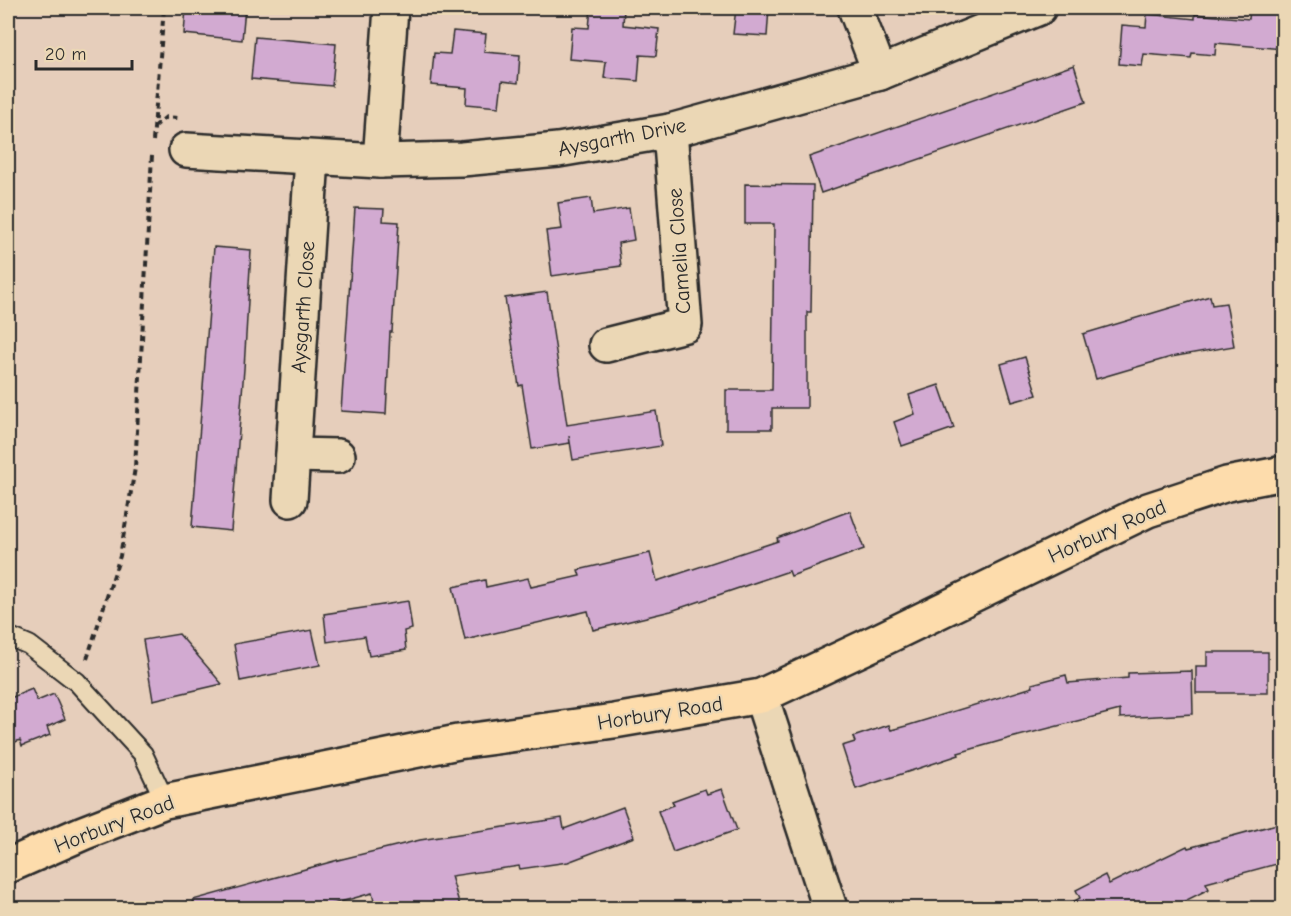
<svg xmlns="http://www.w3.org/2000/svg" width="1291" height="916" viewBox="0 0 1291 916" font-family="'Comic Neue',sans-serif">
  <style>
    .building { fill: #d2aad1; stroke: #2b2b2b; stroke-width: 1.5 }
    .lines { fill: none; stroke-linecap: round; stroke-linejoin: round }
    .service-casing { stroke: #2b2b2b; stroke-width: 22 }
    .minor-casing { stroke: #2b2b2b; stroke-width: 38 }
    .trunk-casing { stroke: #2b2b2b; stroke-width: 38 }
    .path { stroke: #2b2b2b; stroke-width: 4; stroke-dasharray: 6 4.5; stroke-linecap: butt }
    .service { stroke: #ebd7b5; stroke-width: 18 }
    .minor { stroke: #ebd7b5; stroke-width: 33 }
    .trunk { stroke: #fddcac; stroke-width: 33 }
    .labels { text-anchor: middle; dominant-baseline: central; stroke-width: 4.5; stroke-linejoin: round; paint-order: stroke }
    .street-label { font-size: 21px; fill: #2b2b2b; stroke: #ebd7b5 }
  </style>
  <rect width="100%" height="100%" fill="#e6cebb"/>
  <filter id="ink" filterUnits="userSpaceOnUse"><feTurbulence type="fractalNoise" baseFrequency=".0167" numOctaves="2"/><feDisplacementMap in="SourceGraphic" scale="12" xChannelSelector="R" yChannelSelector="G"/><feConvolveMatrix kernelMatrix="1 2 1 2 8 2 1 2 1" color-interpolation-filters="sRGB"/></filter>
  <g filter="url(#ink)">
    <g class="building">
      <path d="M186,8H245L242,40L184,34Z"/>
      <path d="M591,8H624L623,25L659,29L656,56L640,55L638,81L604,78L606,62L569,59L572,27L589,28Z"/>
      <path d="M736,8H769L767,36L733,34Z"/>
      <path d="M1250,8L1284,10V49L1216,43L1215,55L1192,53L1191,58L1144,54L1142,66L1119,64L1122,25L1146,27L1147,14L1195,19V14L1249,19Z"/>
      <path d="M453,31L486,34L484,52L520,55L518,83L502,81L499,107L466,104L467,88L431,85L434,53L450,54Z"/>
      <path d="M255,37L336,44L332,86L251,79Z"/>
      <path d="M1074,65L1086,102L821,193L809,157Z"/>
      <path d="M745,184L813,185L811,312H807V408H772V429H726V390H772L774,224H745Z"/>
      <path d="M591,198L593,214L629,208L634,240L618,243L621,266L552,276L546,231L562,229L558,203Z"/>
      <path d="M355,208L384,209L383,221L399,222L392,332H390L386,414L341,411Z"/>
      <path d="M214,247L251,250L244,369L231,531L192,527Z"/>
      <path d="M547,292L567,425L656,411L661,446L573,460L569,436L570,443L532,449L522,385L519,386L505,298Z"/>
      <path d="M1210,296L1212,305L1226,303L1234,346L1171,357L1096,379L1083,334Z"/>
      <path d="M1025,357L1037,395L1012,402L1001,364Z"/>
      <path d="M939,385L954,428L902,446L894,422L915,414L909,395Z"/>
      <path d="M850,511L864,549L791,576L789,571L671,611L593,630L588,611L465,640L453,587L485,580L486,587L528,578L531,587L580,576L578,570L650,553L657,581L778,541L777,538Z"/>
      <path d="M408,601L412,629L404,631L406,650L369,656L365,636L327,642L324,614Z"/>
      <path d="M312,630L320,665L240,681L234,644Z"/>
      <path d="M179,634L222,684L153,700L143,640Z"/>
      <path d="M1207,652H1268V693H1196V666H1207Z"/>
      <path d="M1192,671L1193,714L1120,718V710L1007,739L958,753L959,755L856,789L842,746L855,742L853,737L889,725L891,730L906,726L1033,687L1032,684L1066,675L1068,683L1128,678V673Z"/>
      <path d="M32,689L37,701L54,694L65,719L47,727L50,735L22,746L20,740L8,745V699Z"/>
      <path d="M705,789L707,794L722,789L737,830L673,852L658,811L674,805L672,801Z"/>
      <path d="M623,807L634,837L568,862L520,869L519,866L451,876L461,909H376L372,893L316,909H194L193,900L338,860L420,840L562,818L564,829Z"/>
      <path d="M1284,822V862L1206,883L1209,889L1169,909H1060L1080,898L1076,890L1105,875L1109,884L1187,846L1188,848Z"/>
    </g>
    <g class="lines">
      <g class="service-casing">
        <path id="service" d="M8,636L29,645L77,682L143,754L165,801"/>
      </g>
      <g class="minor-casing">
        <g id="minor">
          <path d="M855,8L880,73"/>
          <path d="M186,150L380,161L462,159L558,150L670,131L880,73L1039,8"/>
          <path d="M380,161L391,8"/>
          <path d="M606,345L685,325L670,131"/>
          <path d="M293,455L338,456"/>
          <path d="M290,500L312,158"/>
          <path d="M761,696L830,908"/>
        </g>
      </g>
      <g class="trunk-casing">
        <path id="trunk" d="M8,866L83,833L165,801L458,742L614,721L761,696L876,642L1148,510L1227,484L1284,473"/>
      </g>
      <g class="path">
        <path d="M154,127L166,117L178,118"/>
        <path d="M153,141L164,8"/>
        <path d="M87,659L120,556L135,468L152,155"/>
      </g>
      <use href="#service" class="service"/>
      <use href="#minor" class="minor"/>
      <use href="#trunk" class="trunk"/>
    </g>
  </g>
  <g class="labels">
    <g class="street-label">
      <text transform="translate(622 137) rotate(-11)">Aysgarth Drive</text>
      <text transform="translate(679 251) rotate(-94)">Camelia Close</text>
      <text transform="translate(303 307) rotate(-86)">Aysgarth Close</text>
      <text transform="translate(1107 531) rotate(-24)">Horbury Road</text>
      <text transform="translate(660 713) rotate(-9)">Horbury Road</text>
      <text transform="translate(114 824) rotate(-21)">Horbury Road</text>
    </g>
  </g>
  <rect width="1291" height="916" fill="none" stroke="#ebd7b5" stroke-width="30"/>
  <rect x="15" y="15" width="1261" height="886" fill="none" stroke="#2b2b2b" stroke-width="2" filter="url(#ink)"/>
  <path d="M36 60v9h96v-9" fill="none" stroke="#2b2b2b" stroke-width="3"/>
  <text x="45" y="60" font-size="18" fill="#2b2b2b" stroke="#ebd7b5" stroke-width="4.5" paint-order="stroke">20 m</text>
</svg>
